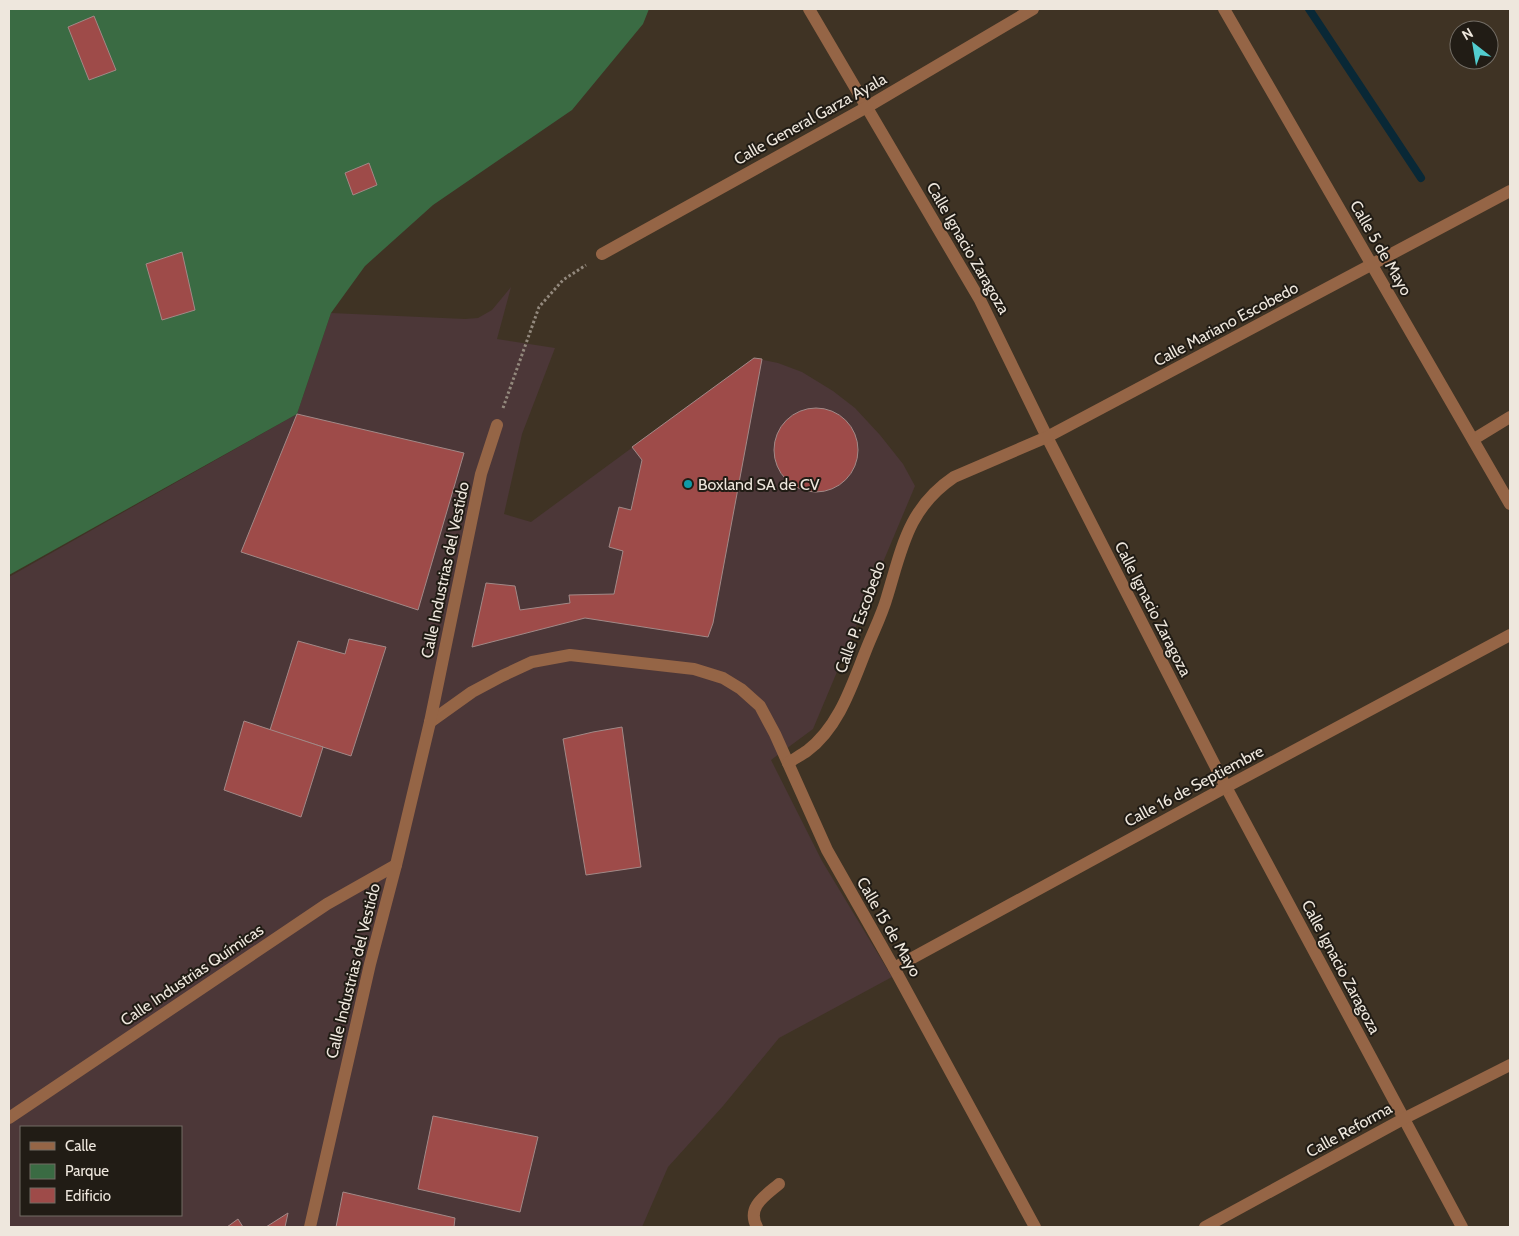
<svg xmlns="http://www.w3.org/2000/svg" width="1519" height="1236" viewBox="0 0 1519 1236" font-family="Cabin,sans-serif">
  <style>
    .industrial { fill: #4c3738; fill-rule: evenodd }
    .green { fill: #3a6b43 }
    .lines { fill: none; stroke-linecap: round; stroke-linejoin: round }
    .stream { stroke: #092836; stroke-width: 8 }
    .building { fill: #9e4b49; stroke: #a28987 }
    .path { stroke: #93897d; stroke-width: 3; stroke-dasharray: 2.5 2.5; stroke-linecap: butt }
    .minor { stroke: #956546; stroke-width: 12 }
    .tertiary { stroke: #956546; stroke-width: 12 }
    .culture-dot { fill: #0f9aa8; stroke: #211c15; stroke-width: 2 }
    .labels { text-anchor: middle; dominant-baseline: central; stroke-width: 4; stroke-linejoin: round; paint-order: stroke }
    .street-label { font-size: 16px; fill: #eee7dd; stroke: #211c15 }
    .poi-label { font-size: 16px; fill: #eee7dd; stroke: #211c15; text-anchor: start }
  </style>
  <rect width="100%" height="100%" fill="#3f3324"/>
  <path class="industrial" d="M511,287L497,339L555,348L522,434L504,514L531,522L754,358L778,363L802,372L833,391L855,408L880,435L903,464L915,486L813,729L771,760L822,861L892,977L779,1038L723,1106L668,1167L642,1227H9V577L297,414L331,313L465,319L478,318L492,310ZM21,1127H181V1215H21Z"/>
  <path class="green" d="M9,9H649L643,24L572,110L433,205L365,266L331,313L297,414L9,575Z"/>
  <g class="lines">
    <path class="stream" d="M1309,9L1421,178"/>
  </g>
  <g class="building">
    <path d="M94,16L116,70L89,80L68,27Z"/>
    <path d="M369,163L377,185L353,195L345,173Z"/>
    <path d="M182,252L195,310L162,320L146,264Z"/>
    <path d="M754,358L762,359L713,623L708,637L585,618L472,647L486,583L515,586L520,610L570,603L569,595L614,594L623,551L609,547L619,507L631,510L642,460L632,447Z"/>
    <circle cx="816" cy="450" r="42"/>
    <path d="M297,414L464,453L418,610L241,552Z"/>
    <path d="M349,639L386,647L351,756L270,730L298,641L345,654Z"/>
    <path d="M244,721L323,747L301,817L224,790Z"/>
    <path d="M622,727L641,867L586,875L563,739L593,732Z"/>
    <path d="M433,1116L538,1137L520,1212L418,1189Z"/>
    <path d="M343,1192L455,1218L454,1227H336Z"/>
    <path d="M288,1213L285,1227H266Z"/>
    <path d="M238,1219L243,1227H227Z"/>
  </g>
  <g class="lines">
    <path class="path" d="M503,408L539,307L563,280L586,265"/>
    <g class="minor">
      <path d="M809,9L980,300L1047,437L1226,787L1462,1227"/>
      <path d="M602,254L867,107L1033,9"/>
      <path d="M1474,439L1510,417"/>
      <path d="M430,722L472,692L502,676L532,662L570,655L694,669L723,678L741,689L760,706L775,734L827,850L894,968L1035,1227"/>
      <path d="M788,763C794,759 801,755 807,751C839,727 852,685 866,650C873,632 882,615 887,597C902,548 908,508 954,477L1047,437L1510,191"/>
      <path d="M894,968L1226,787L1510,635"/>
      <path d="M9,1118L327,904L396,865"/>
      <path d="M310,1227L370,964L396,865L430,722L481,474L497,425"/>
      <path d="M757,1227C746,1207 765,1196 779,1184"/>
      <path d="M1205,1227L1405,1118L1510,1065"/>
    </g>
    <path class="tertiary" d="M1224,9L1510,504"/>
  </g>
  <circle class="culture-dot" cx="688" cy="484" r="5"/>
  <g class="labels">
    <g class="street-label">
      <text transform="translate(810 119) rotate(-29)">Calle General Garza Ayala</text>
      <text transform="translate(968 248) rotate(60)">Calle Ignacio Zaragoza</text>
      <text transform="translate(1381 248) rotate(60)">Calle 5 de Mayo</text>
      <text transform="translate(1226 324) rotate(-28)">Calle Mariano Escobedo</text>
      <text transform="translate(445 570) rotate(-78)">Calle Industrias del Vestido</text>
      <text transform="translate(1153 609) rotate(63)">Calle Ignacio Zaragoza</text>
      <text transform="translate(860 617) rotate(-70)">Calle P. Escobedo</text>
      <text transform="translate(1194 786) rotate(-28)">Calle 16 de Septiembre</text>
      <text transform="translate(889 927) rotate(60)">Calle 15 de Mayo</text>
      <text transform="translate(1341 967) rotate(62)">Calle Ignacio Zaragoza</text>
      <text transform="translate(353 971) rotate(-76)">Calle Industrias del Vestido</text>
      <text transform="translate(192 975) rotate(-34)">Calle Industrias Químicas</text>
      <text transform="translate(1349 1130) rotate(-29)">Calle Reforma</text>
    </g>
    <g class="poi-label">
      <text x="698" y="484">Boxland SA de CV</text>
    </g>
  </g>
  <rect width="1519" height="1236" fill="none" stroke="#eee7dd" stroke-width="20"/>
  <rect x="20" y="1126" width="162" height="90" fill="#211c15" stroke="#736d65"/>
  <rect x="30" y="1142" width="25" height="8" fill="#956546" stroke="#736d65"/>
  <text x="65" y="1151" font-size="15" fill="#eee7dd">Calle</text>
  <rect x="30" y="1164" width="25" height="15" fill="#3a6b43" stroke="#736d65"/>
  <text x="65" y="1176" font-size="15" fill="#eee7dd">Parque</text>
  <rect x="30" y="1188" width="25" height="15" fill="#9e4b49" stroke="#736d65"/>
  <text x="65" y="1201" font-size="15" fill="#eee7dd">Edificio</text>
  <g transform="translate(1474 45) rotate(329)"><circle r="24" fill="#211c15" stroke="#736d65"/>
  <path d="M0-4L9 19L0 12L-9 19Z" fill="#52cdcf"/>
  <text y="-8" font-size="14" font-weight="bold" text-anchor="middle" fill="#eee7dd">N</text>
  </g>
</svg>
